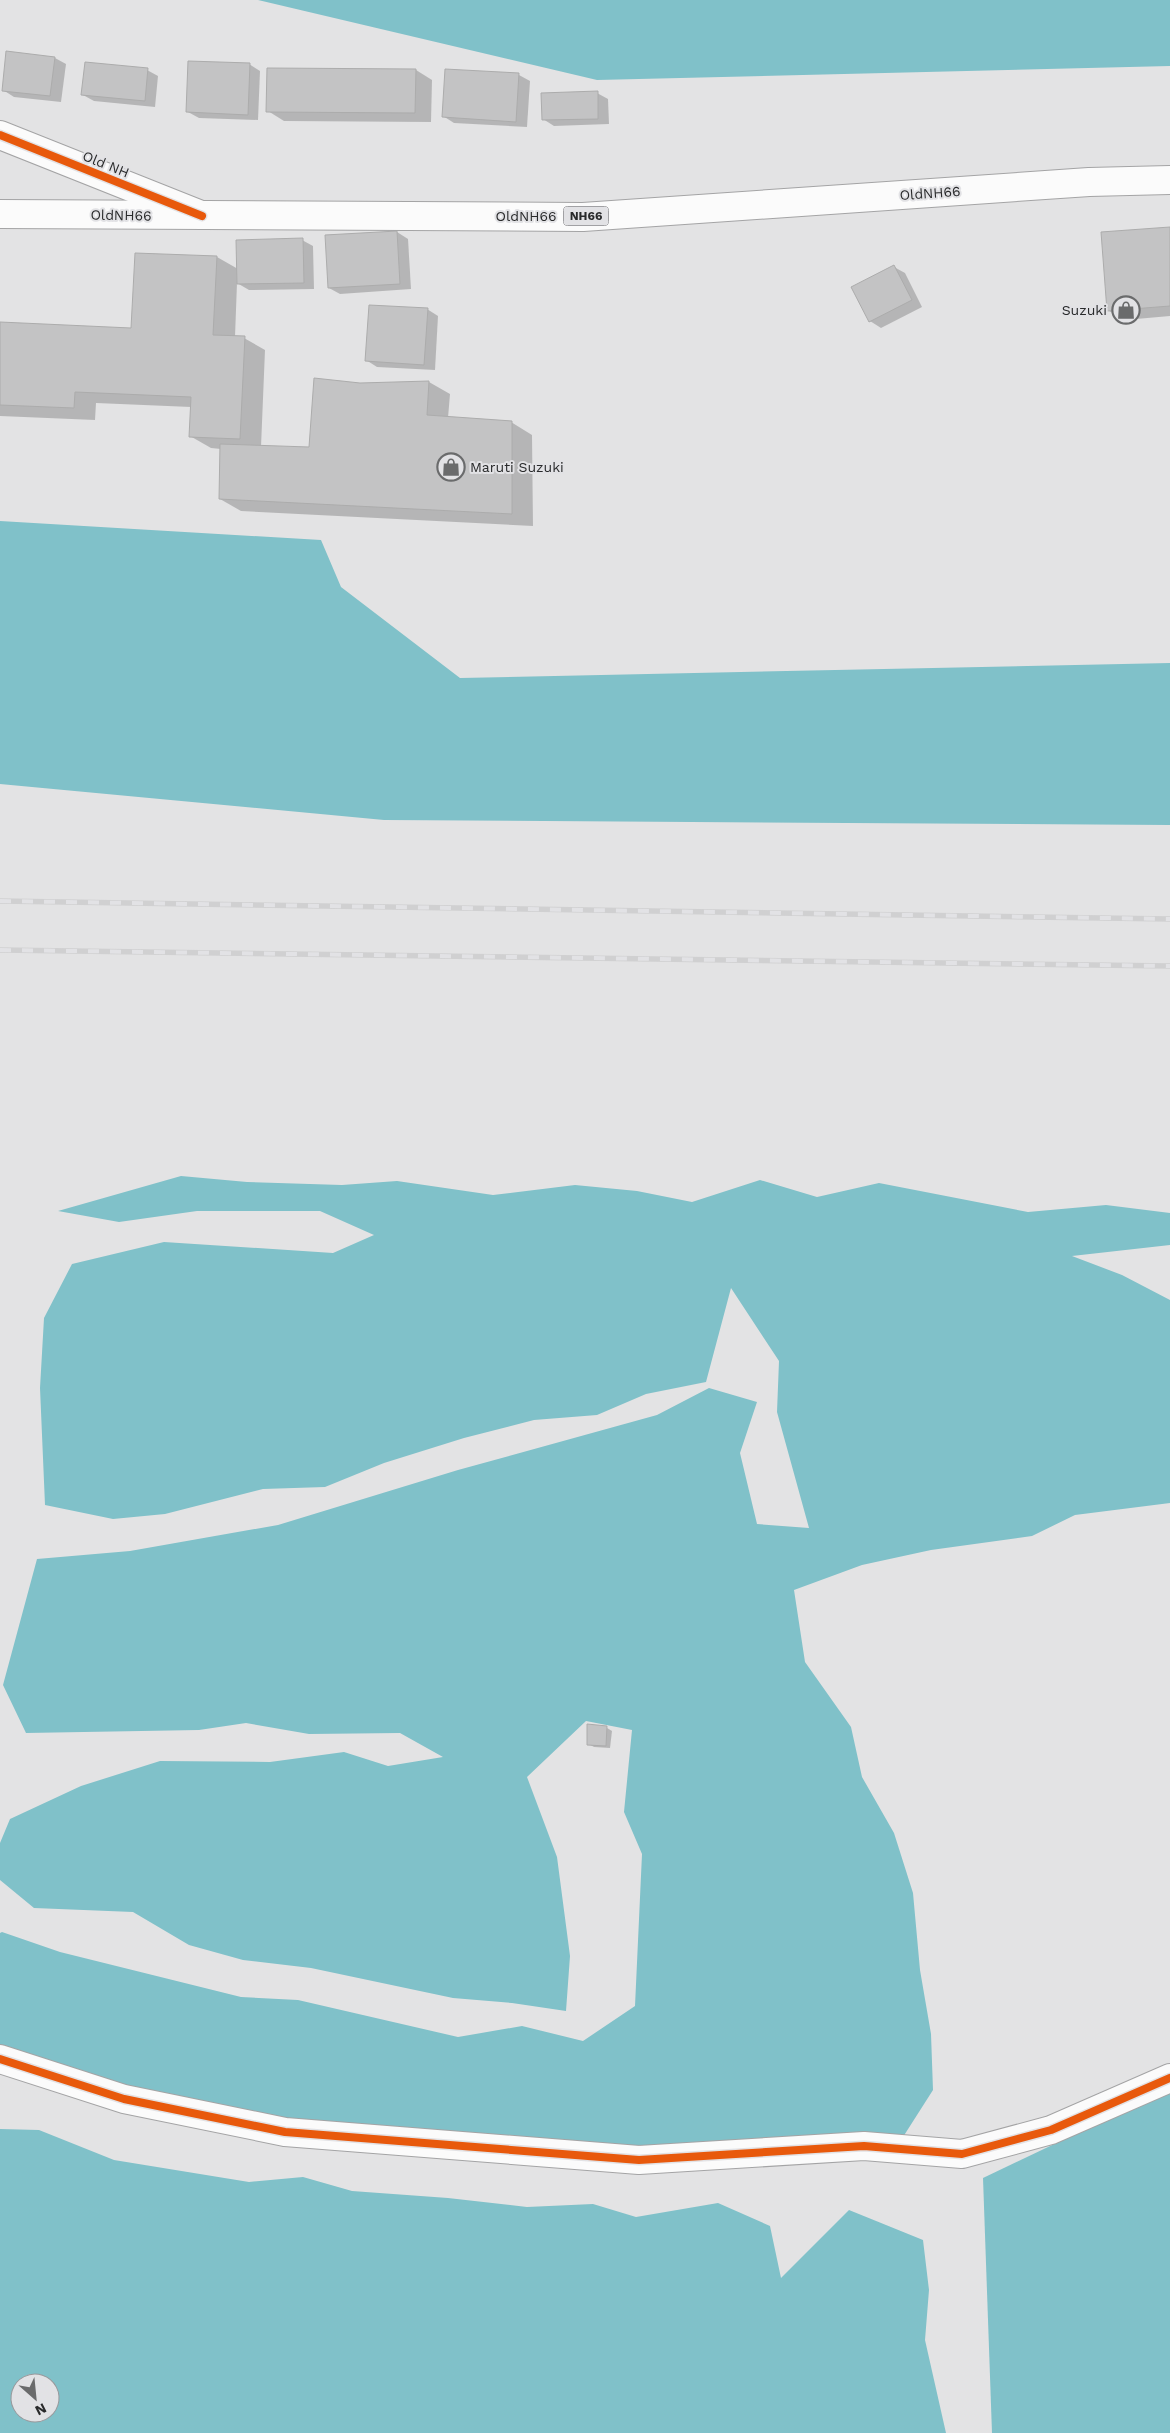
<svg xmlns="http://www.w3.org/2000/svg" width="1170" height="2433" viewBox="0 0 1170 2433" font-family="'Work Sans',sans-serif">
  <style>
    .water { fill: #80c1c9; fill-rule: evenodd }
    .shadow { fill: #0003 }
    .building { fill: #c3c3c4; stroke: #acacac }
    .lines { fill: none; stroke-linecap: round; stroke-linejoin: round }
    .street-casing { stroke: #a4a4a5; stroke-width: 30 }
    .primary-casing { stroke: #a4a4a5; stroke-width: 30 }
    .street { stroke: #fbfbfb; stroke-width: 28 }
    .primary { stroke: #fbfbfb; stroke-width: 28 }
    .rail-casing { stroke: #d0d0d1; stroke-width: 5.5 }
    .rail { stroke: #e2e2e5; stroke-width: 4; stroke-dasharray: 11; stroke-linecap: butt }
    .cycleway-casing { stroke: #e2e2e5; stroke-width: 11 }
    .cycleway { stroke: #e8590c; stroke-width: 8 }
    .labels { text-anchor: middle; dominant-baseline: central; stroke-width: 4; stroke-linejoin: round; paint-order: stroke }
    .shield { fill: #e2e2e5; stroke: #606163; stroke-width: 1 }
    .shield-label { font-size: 12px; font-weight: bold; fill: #292a2b }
    .street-label { font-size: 14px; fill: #292a2b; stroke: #e2e2e5 }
    .poi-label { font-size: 14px; fill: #292a2b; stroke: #e2e2e5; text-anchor: end }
  </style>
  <rect width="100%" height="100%" fill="#e3e3e4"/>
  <g class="water">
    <path d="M258,0H1170V66L597,80Z"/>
    <path d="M0,521L321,540L341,587L460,678L1170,663V825L384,820L0,784Z"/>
    <path d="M181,1176L247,1182L342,1185L397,1181L493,1195L575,1185L637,1191L692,1202L760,1180L817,1197L879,1183L1028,1212L1106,1205L1170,1213V1245L1072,1256L1122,1275L1170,1300V1503L1075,1515L1032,1536L931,1550L862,1565L794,1590L805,1662L851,1727L862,1777L894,1833L913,1893L920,1970L931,2034L933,2090L903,2137L693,2160L333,2127L52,2084L0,2074V1933L2,1932L60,1952L241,1997L298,2000L458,2037L522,2026L583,2041L635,2006L642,1854L624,1812L632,1730L586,1721L527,1777L557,1857L570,1956L566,2011L512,2003L453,1998L311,1968L243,1960L189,1945L133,1912L34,1908L0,1880V1843L10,1819L81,1786L160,1761L270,1762L344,1752L388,1766L443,1757L400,1733L309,1734L246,1723L199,1730L26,1733L3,1685L37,1559L130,1551L278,1525L458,1470L657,1415L709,1388L757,1402L740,1453L757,1524L809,1528L777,1412L779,1361L731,1288L706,1382L646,1394L597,1415L534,1420L464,1438L384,1463L325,1487L263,1489L165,1514L113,1519L45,1505L40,1388L44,1318L72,1264L164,1242L333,1253L374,1235L320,1211H197L119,1222L58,1211Z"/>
    <path d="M1170,2089V2433H992L983,2178Z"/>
    <path d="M0,2129L39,2130L114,2160L249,2182L303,2177L352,2191L448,2198L527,2207L593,2204L636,2217L718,2203L770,2226L781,2278L849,2210L923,2240L929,2290L925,2340L946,2433H0ZM20,2383H50V2413H20Z"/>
  </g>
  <g class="shadow">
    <path d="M55,58L66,64L61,102L14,97L3,90Z"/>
    <path d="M249,64L260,71L258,120L199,118L188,112Z"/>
    <path d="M147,70L158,76L155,107L94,101L83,95Z"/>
    <path d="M416,70L432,80L431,122L284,121L268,111Z"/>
    <path d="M519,75L530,81L527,127L454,123L443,116Z"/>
    <path d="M597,93L608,99L609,124L554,126L543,119Z"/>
    <path d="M1170,228V316L1125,320L1109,311Z"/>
    <path d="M397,232L408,239L411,289L340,294L329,288Z"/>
    <path d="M302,240L313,246L314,289L249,290L237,283L235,337L244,338L265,350L261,447L310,449L359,384L429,382L450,394L448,418L511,422L532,435L533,526L241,511L220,499L221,449L211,448L190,436L191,407L96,403L95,420L0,416V323L132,329L217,257L238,269Z"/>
    <path d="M894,267L905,273L922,307L881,328L870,321Z"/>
    <path d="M427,309L438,316L435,370L377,367L366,360Z"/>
    <path d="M607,1728L612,1731L610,1748L594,1747L589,1744Z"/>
  </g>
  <g class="building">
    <path d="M6,51L55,57L50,96L2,91Z"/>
    <path d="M188,61L250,63L248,115L186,112Z"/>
    <path d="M85,62L148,68L145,101L81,95Z"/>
    <path d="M267,68L416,69L415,113L266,112Z"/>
    <path d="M445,69L519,73L516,122L442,117Z"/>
    <path d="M598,91V119L542,120L541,93Z"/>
    <path d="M1170,227V306L1107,311L1101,232Z"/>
    <path d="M397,231L400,284L328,288L325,235Z"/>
    <path d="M303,238L304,283L237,284L236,240Z"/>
    <path d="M135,253L217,256L213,335L245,336L240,439L189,437L191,397L75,392L74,408L0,405V322L131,328Z"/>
    <path d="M894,265L912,300L869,322L851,287Z"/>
    <path d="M369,305L428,308L424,365L365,361Z"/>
    <path d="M314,378L360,383L429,381L427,415L512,421V514L219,499L220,444L309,447Z"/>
    <path d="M587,1724L607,1726L606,1746L587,1745Z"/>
  </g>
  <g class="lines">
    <g class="street-casing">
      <g id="street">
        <path d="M0,135L201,215"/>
        <path d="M0,2059L124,2099L285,2132L639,2160L864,2146L962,2154L1051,2130L1170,2078"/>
      </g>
    </g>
    <g class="primary-casing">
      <path id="primary" d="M0,214L583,217L1089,182L1170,180"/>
    </g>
    <use href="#street" class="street"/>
    <use href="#primary" class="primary"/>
    <g class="rail-casing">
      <g id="rail">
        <path d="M0,901L1170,919"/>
        <path d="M0,950L1170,966"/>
      </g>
    </g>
    <use href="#rail" class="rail"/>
    <g class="cycleway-casing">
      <g id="cycleway">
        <path d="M0,135L202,216"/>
        <path d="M0,2059L124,2099L285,2132L639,2160L864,2146L962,2154L1051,2130L1170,2078"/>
      </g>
    </g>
    <use href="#cycleway" class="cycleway"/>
  </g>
  <defs>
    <g id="shop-ring" transform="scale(1.4375)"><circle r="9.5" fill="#e2e2e5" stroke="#6a6b6c" stroke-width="1.5"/><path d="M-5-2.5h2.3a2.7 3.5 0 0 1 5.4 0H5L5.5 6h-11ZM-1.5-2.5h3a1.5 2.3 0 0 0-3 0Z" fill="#6a6b6c"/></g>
  </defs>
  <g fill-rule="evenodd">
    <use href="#shop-ring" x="1126" y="310"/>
    <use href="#shop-ring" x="451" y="467"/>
  </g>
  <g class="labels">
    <rect class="shield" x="563.5" y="206.5" width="45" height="19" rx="4"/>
    <g class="shield-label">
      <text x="586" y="216">NH66</text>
    </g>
    <g class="street-label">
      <text transform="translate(106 164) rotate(22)">Old NH</text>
      <text transform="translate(930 193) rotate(-4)">OldNH66</text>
      <text transform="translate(121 215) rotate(1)">OldNH66</text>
      <text x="526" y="216">OldNH66</text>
    </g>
    <g class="poi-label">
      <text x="1107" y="310">Suzuki</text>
      <text x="470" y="467" text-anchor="start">Maruti Suzuki</text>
    </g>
  </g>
  <g transform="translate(35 2398) rotate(153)"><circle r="24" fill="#e2e2e5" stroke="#98989b"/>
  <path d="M0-4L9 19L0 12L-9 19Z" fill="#6a6b6c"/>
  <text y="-8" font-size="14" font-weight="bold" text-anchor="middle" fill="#292a2b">N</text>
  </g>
</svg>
